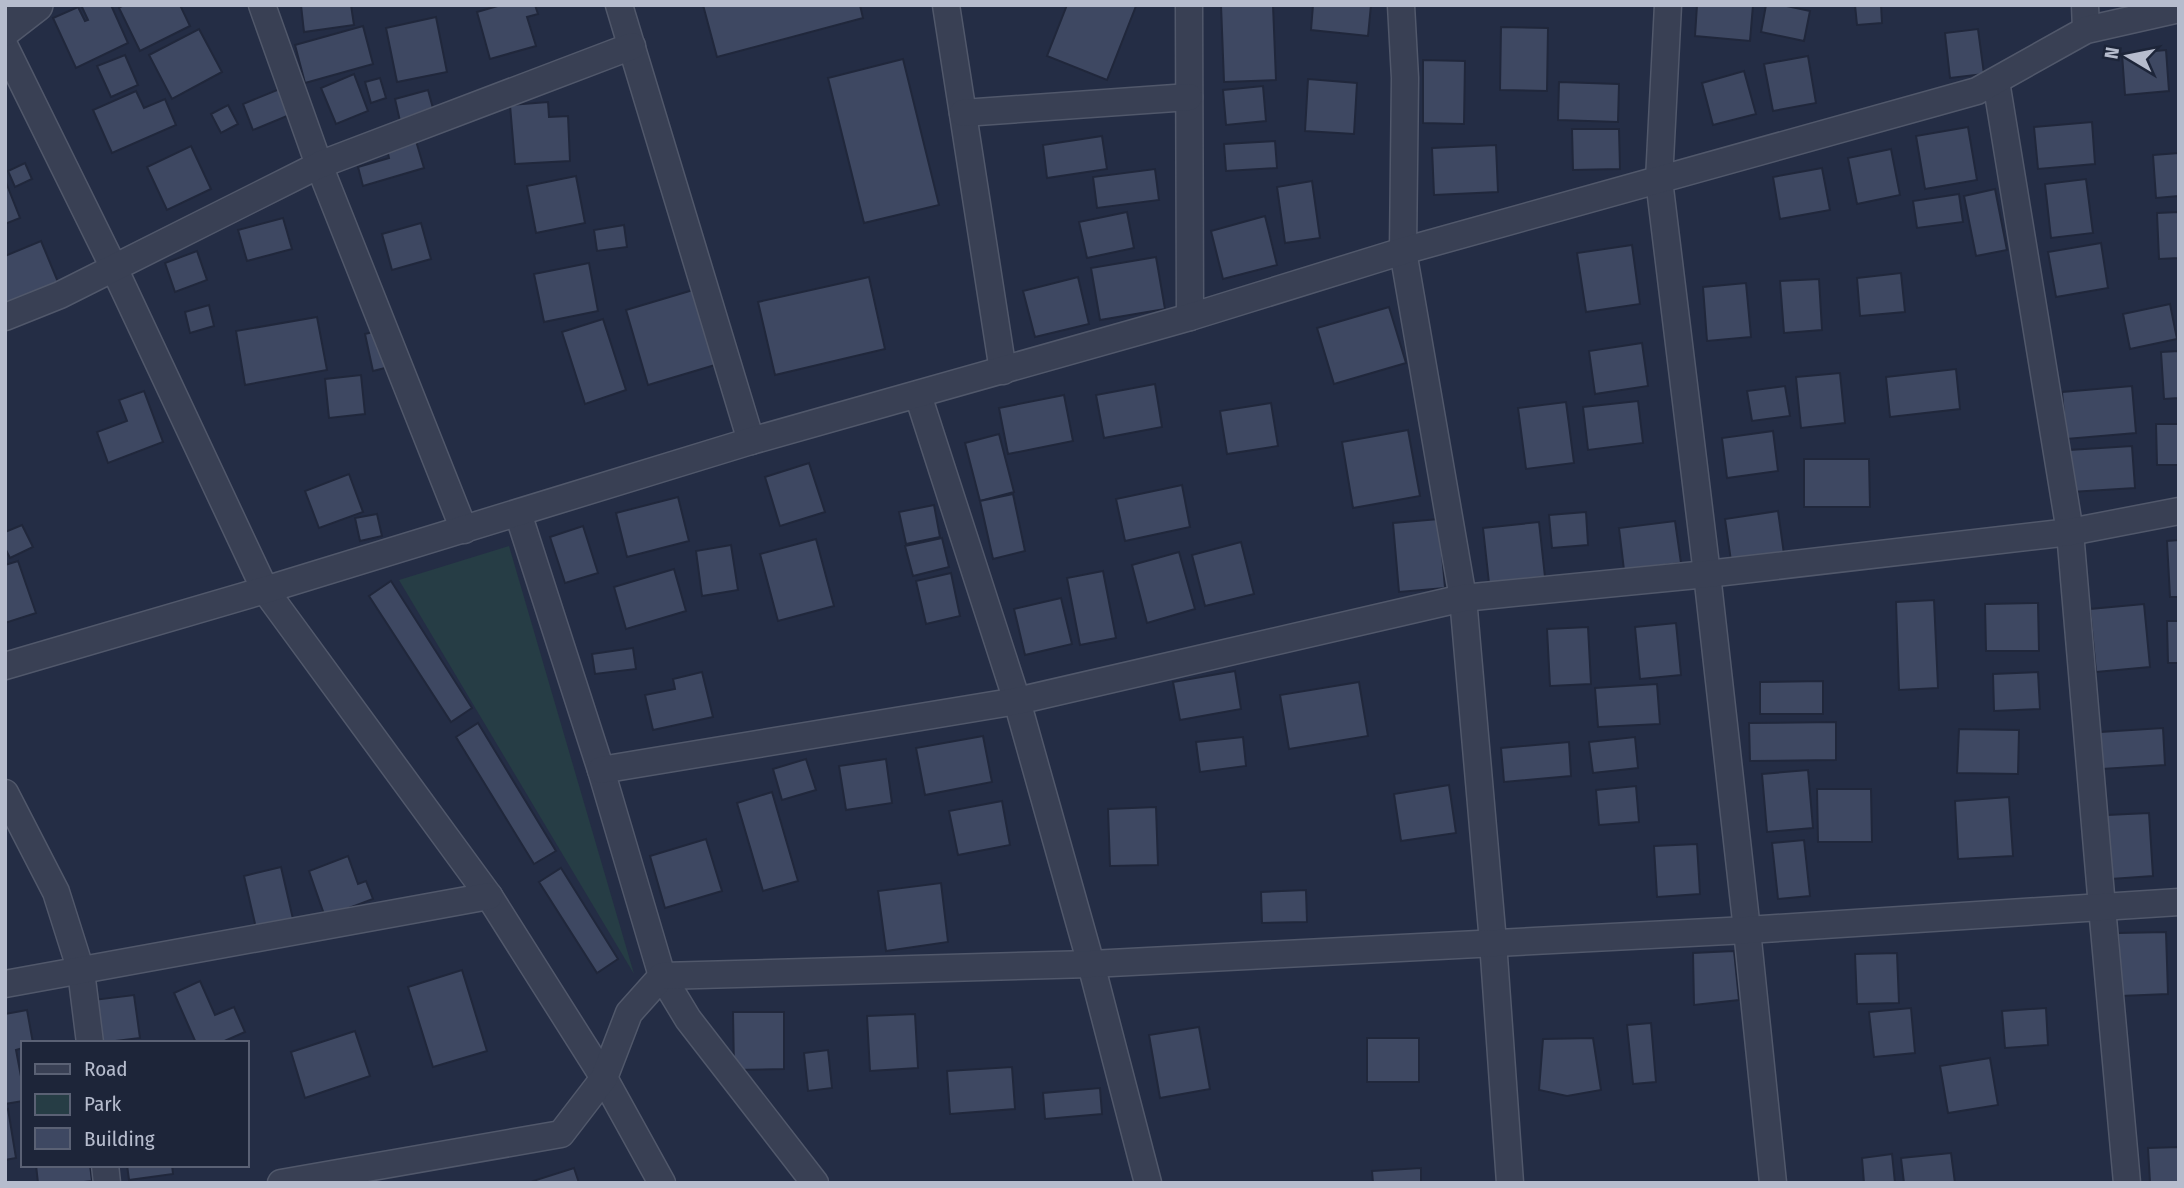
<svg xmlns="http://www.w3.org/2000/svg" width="2184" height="1188" viewBox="0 0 2184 1188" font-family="'Fira Sans Condensed',sans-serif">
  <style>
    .green { fill: #263d45 }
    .building { fill: #3e4862; stroke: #20273b; stroke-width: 2 }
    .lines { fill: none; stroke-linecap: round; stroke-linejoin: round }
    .minor-casing { stroke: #51586b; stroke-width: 29 }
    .tertiary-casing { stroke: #51586b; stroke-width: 36 }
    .minor { stroke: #394054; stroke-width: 26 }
    .tertiary { stroke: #394054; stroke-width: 33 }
  </style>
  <rect width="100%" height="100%" fill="#242d45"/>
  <path class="green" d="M509,546L634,974L399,580Z"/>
  <g class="building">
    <path d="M81,5H111L128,43L76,68L53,18L78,7L85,21L88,20Z"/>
    <path d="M124,5H180L190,26L140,51L119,8Z"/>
    <path d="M301,5H351L354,25L304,32Z"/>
    <path d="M501,5H535L538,14L527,17L536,46L490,59L477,12Z"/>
    <path d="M703,5H860L863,18L717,57Z"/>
    <path d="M1067,5L1136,6L1107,80L1047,56Z"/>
    <path d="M1221,5H1273L1276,80L1224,82Z"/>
    <path d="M1313,5H1371L1368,36L1311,30Z"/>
    <path d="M1697,5H1753L1750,41L1695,36Z"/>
    <path d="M1766,5H1782L1810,11L1804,41L1761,32Z"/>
    <path d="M1855,5H1881L1882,23L1857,25Z"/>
    <path d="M436,17L447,72L397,82L386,28Z"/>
    <path d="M363,26L373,64L305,83L295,45Z"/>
    <path d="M1501,27L1548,28L1547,91L1500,90Z"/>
    <path d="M199,29L222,72L172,99L149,55Z"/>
    <path d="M1978,29L1984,74L1950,78L1945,33Z"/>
    <path d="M2166,50L2169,91L2125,95L2122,54Z"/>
    <path d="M125,55L138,85L111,97L97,66Z"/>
    <path d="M1808,56L1816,103L1773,111L1764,64Z"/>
    <path d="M903,59L939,205L864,223L828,78Z"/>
    <path d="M1423,60L1465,61L1464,124L1423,123Z"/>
    <path d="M1744,71L1756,114L1713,125L1702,83Z"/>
    <path d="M354,74L368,111L336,124L321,88Z"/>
    <path d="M380,78L386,98L371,103L365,82Z"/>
    <path d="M1308,79L1357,83L1354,134L1305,131Z"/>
    <path d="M1559,82L1619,84L1618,122L1558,120Z"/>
    <path d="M1263,86L1266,121L1226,125L1223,90Z"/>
    <path d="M282,88L292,114L253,130L243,104Z"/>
    <path d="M428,90L434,112L400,121L395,99Z"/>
    <path d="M136,91L144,108L165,99L176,125L112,153L93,110Z"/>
    <path d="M548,102L549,117L568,116L570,161L515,164L510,105Z"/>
    <path d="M228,105L238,124L221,133L211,114Z"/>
    <path d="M2092,122L2095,164L2038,169L2034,127Z"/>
    <path d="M1968,127L1977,180L1925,189L1916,136Z"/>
    <path d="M1572,129H1619L1620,169L1573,170Z"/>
    <path d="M1102,136L1107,169L1047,178L1043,145Z"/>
    <path d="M416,141L424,168L363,186L358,167L389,158L387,149Z"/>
    <path d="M1275,141L1277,168L1226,171L1224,144Z"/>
    <path d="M1496,145L1498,192L1434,195L1432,148Z"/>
    <path d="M191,146L211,189L167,210L147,167Z"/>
    <path d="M1891,149L1900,195L1857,204L1848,158Z"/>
    <path d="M2179,153V196L2156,198L2153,155Z"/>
    <path d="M25,163L32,179L15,187L8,171Z"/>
    <path d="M1822,168L1830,210L1780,219L1773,177Z"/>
    <path d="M1155,169L1159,200L1097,208L1093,177Z"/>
    <path d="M576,176L585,223L536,233L527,186Z"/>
    <path d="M2086,179L2093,233L2051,238L2045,184Z"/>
    <path d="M5,180L20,218L5,224Z"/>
    <path d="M1312,181L1320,238L1285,243L1277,187Z"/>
    <path d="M1995,189L2007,250L1976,256L1964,196Z"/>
    <path d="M1959,194L1963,222L1917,228L1913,201Z"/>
    <path d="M1127,212L1134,248L1087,258L1079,222Z"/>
    <path d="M2179,212V258L2159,259L2157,213Z"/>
    <path d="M1265,216L1277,265L1223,279L1211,231Z"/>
    <path d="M283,218L292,249L247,261L238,230Z"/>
    <path d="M421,223L431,259L392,270L382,234Z"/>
    <path d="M624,225L627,247L597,251L594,230Z"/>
    <path d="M41,241L58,282L5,304V256Z"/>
    <path d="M2101,243L2108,288L2056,297L2048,252Z"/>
    <path d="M1632,245L1640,304L1586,312L1577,253Z"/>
    <path d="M197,251L207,280L175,292L165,263Z"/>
    <path d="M1156,257L1165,309L1100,320L1091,268Z"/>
    <path d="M589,263L598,311L544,322L534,274Z"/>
    <path d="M1901,273L1905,312L1860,316L1857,278Z"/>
    <path d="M869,277L885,349L775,375L758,302Z"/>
    <path d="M1078,277L1089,324L1035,337L1023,291Z"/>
    <path d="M1819,279L1822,330L1784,333L1780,281Z"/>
    <path d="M1746,283L1751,337L1707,341L1703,287Z"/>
    <path d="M693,290L715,365L648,385L626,310Z"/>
    <path d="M2170,304L2177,339L2130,349L2123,314Z"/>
    <path d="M209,305L214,326L190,333L185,312Z"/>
    <path d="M1389,307L1406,363L1334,384L1317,328Z"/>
    <path d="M317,317L327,370L245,385L236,331Z"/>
    <path d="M603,319L626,390L585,404L562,332Z"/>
    <path d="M381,330L389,367L373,371L365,334Z"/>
    <path d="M1642,343L1648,386L1595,394L1589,351Z"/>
    <path d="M2179,351V398L2164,399L2161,352Z"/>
    <path d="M1956,369L1960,409L1890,417L1886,377Z"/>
    <path d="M1840,373L1845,423L1801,428L1796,377Z"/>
    <path d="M361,375L365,414L329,418L325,379Z"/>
    <path d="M1155,384L1162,427L1104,438L1096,395Z"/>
    <path d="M1785,386L1790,416L1752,421L1747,391Z"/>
    <path d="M2132,386L2136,433L2066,439L2062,392Z"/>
    <path d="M144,391L163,442L108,463L97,432L127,421L119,400Z"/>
    <path d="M1064,395L1073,441L1008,454L999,408Z"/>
    <path d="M1638,401L1643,443L1588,450L1583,407Z"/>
    <path d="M1566,402L1574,463L1526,469L1518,408Z"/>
    <path d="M1271,403L1278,446L1227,454L1220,411Z"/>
    <path d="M2156,424H2179V465H2157Z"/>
    <path d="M1408,430L1420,496L1353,508L1342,442Z"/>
    <path d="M1773,431L1778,471L1727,478L1722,438Z"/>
    <path d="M999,434L1014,492L980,501L965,443Z"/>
    <path d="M2132,446L2135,488L2071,492L2069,450Z"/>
    <path d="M1804,459H1869L1870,507H1804Z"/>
    <path d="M809,463L825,512L780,526L765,477Z"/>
    <path d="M349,474L363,512L319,528L305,491Z"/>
    <path d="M1182,485L1190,527L1125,541L1116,499Z"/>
    <path d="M1013,494L1025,551L993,559L980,501Z"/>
    <path d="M678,497L689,541L627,557L616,513Z"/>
    <path d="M934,505L940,537L906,544L899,512Z"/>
    <path d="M1778,511L1784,554L1731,561L1725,519Z"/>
    <path d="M1586,512L1588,545L1552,548L1549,515Z"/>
    <path d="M377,514L382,536L360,541L355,518Z"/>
    <path d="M1439,519L1445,588L1399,592L1393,523Z"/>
    <path d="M1675,521L1681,563L1624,570L1619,528Z"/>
    <path d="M1539,522L1545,577L1489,583L1483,528Z"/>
    <path d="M22,525L33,547L10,558L5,548V532Z"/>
    <path d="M583,526L598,573L565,583L550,537Z"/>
    <path d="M942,538L949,567L913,576L905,546Z"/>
    <path d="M816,539L834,606L778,621L760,554Z"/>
    <path d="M2179,540V597H2170L2167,541Z"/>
    <path d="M1241,542L1254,594L1205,606L1192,555Z"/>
    <path d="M731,545L738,590L702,596L696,551Z"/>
    <path d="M1179,552L1195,609L1147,623L1132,565Z"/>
    <path d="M18,561L36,613L5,623V565Z"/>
    <path d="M674,569L686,611L626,629L614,587Z"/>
    <path d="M1103,571L1116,638L1080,645L1067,578Z"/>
    <path d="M951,573L960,616L926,624L916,581Z"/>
    <path d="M391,581L472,708L451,722L369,596Z"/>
    <path d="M1061,598L1072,644L1025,655L1014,609Z"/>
    <path d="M1934,600L1938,688L1899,690L1896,602Z"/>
    <path d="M2038,603L2039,651H1986L1985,604Z"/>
    <path d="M2144,604L2150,667L2096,672L2090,609Z"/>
    <path d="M2167,621H2179V663H2168Z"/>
    <path d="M1676,623L1681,675L1640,679L1635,627Z"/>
    <path d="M1588,627L1591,684L1550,686L1547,629Z"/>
    <path d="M633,648L636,669L595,674L592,654Z"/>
    <path d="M1235,671L1241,709L1180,720L1173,682Z"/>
    <path d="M702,672L713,717L653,730L645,695L675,689L673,679Z"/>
    <path d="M2038,672L2040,709L1994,711L1993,674Z"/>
    <path d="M1823,681V714H1760V682Z"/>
    <path d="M1359,682L1368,736L1289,749L1280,695Z"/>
    <path d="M1657,684L1660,724L1598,727L1595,688Z"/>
    <path d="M1836,722V760L1750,761L1749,723Z"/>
    <path d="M478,723L556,851L534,864L456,737Z"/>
    <path d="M2163,728L2165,765L2102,769L2100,732Z"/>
    <path d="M1959,729L2019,730L2018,774L1957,773Z"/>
    <path d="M983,736L992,782L925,795L916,748Z"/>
    <path d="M1243,737L1246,766L1200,772L1196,742Z"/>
    <path d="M1635,737L1638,768L1593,773L1589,742Z"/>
    <path d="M1569,742L1571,776L1504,782L1501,748Z"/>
    <path d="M806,759L816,790L782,800L773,769Z"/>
    <path d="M886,759L892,803L846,810L839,766Z"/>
    <path d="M1808,770L1813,828L1767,832L1762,774Z"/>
    <path d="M1449,785L1456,833L1401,841L1394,794Z"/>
    <path d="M1636,786L1639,822L1599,825L1596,790Z"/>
    <path d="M1817,789H1871L1872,842H1818Z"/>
    <path d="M772,792L798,881L763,891L737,803Z"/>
    <path d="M2009,797L2013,856L1958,859L1955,801Z"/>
    <path d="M1002,801L1010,845L958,855L949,811Z"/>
    <path d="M1156,807L1158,865L1110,866L1108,809Z"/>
    <path d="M2149,813L2153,876L2111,879L2107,815Z"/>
    <path d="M706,839L722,891L665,908L650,856Z"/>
    <path d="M1804,840L1810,896L1778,899L1772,843Z"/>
    <path d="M1697,844L1700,894L1657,897L1654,846Z"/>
    <path d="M348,856L358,884L366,881L373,899L325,917L309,871Z"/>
    <path d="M281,867L293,919L256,928L244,876Z"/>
    <path d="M561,868L618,959L597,973L539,882Z"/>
    <path d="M941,883L948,942L886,951L878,891Z"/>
    <path d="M1306,890L1307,922L1262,923L1261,892Z"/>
    <path d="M2166,932L2168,994L2120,996L2118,933Z"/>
    <path d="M1734,951L1739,1000L1694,1005L1693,953Z"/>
    <path d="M1897,953L1899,1003L1857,1004L1855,954Z"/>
    <path d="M462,970L487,1051L433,1067L408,987Z"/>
    <path d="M200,981L215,1015L234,1007L245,1032L220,1043H196L174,993Z"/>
    <path d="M134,995L140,1038L99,1043L93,1000Z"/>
    <path d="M1911,1008L1915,1053L1874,1057L1869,1012Z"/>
    <path d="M2046,1008L2048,1045L2005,1048L2002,1011Z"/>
    <path d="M27,1010L33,1043H23V1048L16,1050L23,1087V1101L5,1104V1014Z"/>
    <path d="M733,1012H784V1069L734,1070Z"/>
    <path d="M915,1014L918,1068L870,1071L867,1016Z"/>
    <path d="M1651,1023L1656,1082L1633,1084L1627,1025Z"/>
    <path d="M1199,1027L1210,1089L1160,1098L1149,1035Z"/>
    <path d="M355,1031L370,1076L305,1098L291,1052Z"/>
    <rect x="1367" y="1038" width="52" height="44"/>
    <path d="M1593,1038L1601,1090L1567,1096L1539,1090L1543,1039Z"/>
    <path d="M828,1050L832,1088L808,1091L804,1053Z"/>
    <path d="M1990,1058L1998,1105L1948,1113L1940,1066Z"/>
    <path d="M1012,1067L1015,1109L950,1114L947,1071Z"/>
    <path d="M1100,1088L1102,1114L1045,1119L1043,1093Z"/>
    <path d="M8,1109L16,1158L5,1160V1110Z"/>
    <path d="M2179,1147V1183H2150L2148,1148Z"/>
    <path d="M1951,1153L1955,1183H1904L1901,1158Z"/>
    <path d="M1892,1154L1895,1183H1864L1862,1158Z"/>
    <path d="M36,1165H90L92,1181L76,1183H38Z"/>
    <path d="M127,1165H172L173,1174L129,1180Z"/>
    <path d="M574,1168L579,1183H534L533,1181Z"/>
    <path d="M1421,1168V1183H1373L1372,1171Z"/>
  </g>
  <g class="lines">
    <g class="minor-casing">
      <g id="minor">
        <path d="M262,5L319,165L464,530"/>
        <path d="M619,5L751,441"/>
        <path d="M946,5L1003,371"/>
        <path d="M1189,5L1190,317"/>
        <path d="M1401,5L1405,78L1403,251L1463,598L1493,942L1510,1183"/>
        <path d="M1668,5L1659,180L1707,574L1747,930L1773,1183"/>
        <path d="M2085,5L2086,30"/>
        <path d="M5,47L114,268L265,590L489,896L604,1078L662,1183"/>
        <path d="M1996,81L2070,532L2102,907L2127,1183"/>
        <path d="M963,113L1189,97"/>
        <path d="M5,317L60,295L319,165L632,46"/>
        <path d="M918,395L1017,701L1091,964L1148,1183"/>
        <path d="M518,513L601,770L662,976L688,1019L815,1183"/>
        <path d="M5,666L265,590L751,441L1190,317L1403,251L1977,91L2086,30L2179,9"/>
        <path d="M601,770L1017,701L1463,598L1707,574L2070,532L2179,511"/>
        <path d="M5,793L56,892L81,971L90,1043"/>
        <path d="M5,984L489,896"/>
        <path d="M105,1165L107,1183"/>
        <path d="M281,1183L561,1134L604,1078L629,1013L662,976L1091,964L1747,930L2179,902"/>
      </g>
    </g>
    <g class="tertiary-casing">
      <path id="tertiary" d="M5,29L36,5"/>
    </g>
    <use href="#minor" class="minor"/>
    <use href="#tertiary" class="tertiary"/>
  </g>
  <rect width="2184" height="1188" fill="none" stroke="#b6bccd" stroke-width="14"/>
  <rect x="21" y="1041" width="228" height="126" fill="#1d2539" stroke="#5a6174" stroke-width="2"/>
  <rect x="35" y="1064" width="35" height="10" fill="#394054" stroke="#5a6174" stroke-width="2"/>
  <text x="84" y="1076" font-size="21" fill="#b6bccd">Road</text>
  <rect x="35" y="1094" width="35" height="21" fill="#263d45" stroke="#5a6174" stroke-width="2"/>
  <text x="84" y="1111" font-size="21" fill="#b6bccd">Park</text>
  <rect x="35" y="1128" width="35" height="21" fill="#3e4862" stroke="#5a6174" stroke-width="2"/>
  <text x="84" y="1146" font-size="21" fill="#b6bccd">Building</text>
  <g transform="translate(2128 56) rotate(280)" stroke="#1d2539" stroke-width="5" paint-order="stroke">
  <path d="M0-5L12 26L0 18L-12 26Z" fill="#b6bccd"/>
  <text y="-10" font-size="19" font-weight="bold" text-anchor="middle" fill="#b6bccd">N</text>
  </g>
</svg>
